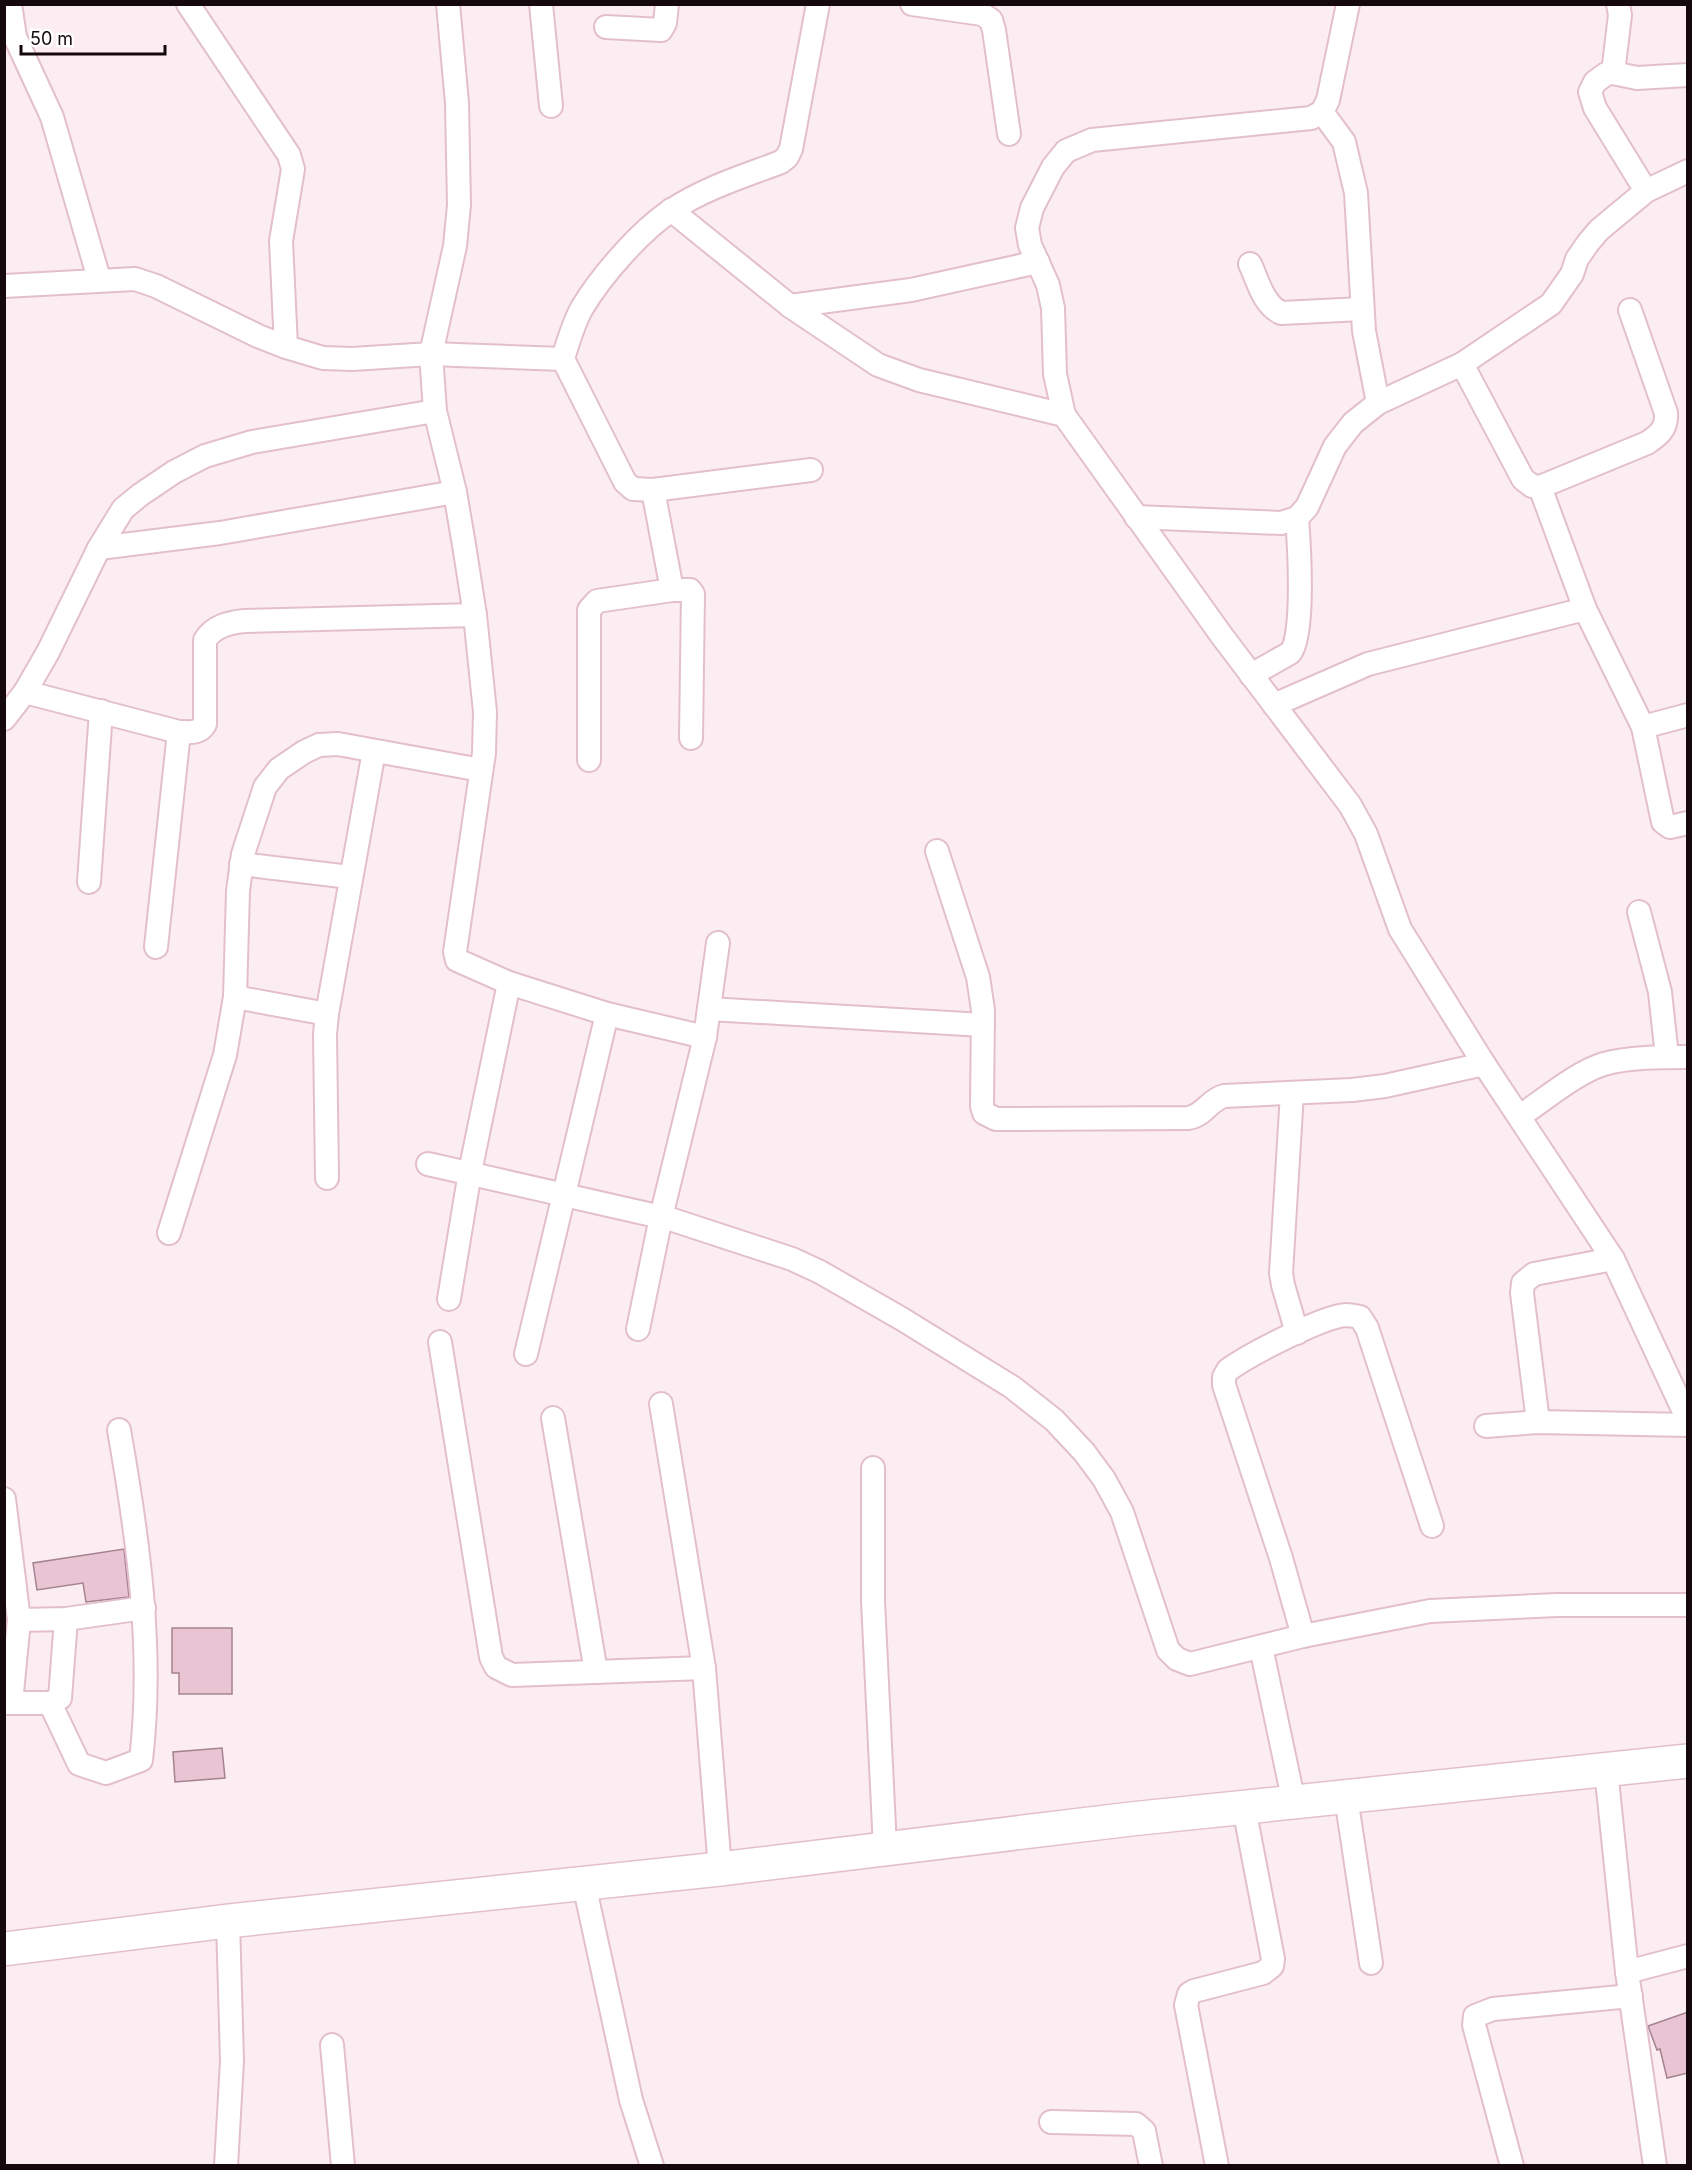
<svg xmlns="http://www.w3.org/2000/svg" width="1692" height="2170" viewBox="0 0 1692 2170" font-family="Inter,sans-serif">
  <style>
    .building { fill: #e9c4d3; stroke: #a4828f; stroke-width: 1.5 }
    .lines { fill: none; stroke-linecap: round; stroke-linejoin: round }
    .street-casing { stroke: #e3bfcd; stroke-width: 26 }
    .highway-casing { stroke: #e3bfcd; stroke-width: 36 }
    .street { stroke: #fff; stroke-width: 22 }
    .highway { stroke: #fff; stroke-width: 33 }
  </style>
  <rect width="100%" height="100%" fill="#fcedf3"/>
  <g class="building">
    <path d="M124,1549L129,1597L86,1602L83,1583L37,1590L33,1563Z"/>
    <path d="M172,1628H232V1694H179V1673H172Z"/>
    <path d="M222,1748L225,1778L175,1782L173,1752Z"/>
    <path d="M1688,2012V2073L1667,2078L1660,2049L1657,2050L1648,2026Z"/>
  </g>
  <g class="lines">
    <g class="street-casing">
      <g id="street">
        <path d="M10,4L15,37L52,117L99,279"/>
        <path d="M188,4L289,155L293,169L281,241L286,347"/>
        <path d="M448,4L457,103L459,205L455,246L431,354L435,411L455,492L464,545L475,615L485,712L484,753L455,952L457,960L509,983L607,1014L705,1037"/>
        <path d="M541,4L551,106"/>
        <path d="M912,4L982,14L991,20L994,30L1009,134"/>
        <path d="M1348,4L1328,100L1322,112L1311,118L1092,140L1066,151L1053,167L1032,208L1027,228L1030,245L1048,285L1053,308L1055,374L1064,415L1222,636L1350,805L1366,834L1400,929L1484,1064L1613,1259L1688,1420"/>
        <path d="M606,27L661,30L665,23L667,4"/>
        <path d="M1613,73L1620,15L1618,4"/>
        <path d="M1322,112L1344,142L1356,193L1364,331L1378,403"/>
        <path d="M1646,191L1595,108L1590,92L1595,82L1606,74L1613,73L1637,78L1688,75"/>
        <path d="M671,210L790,306L878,365L919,380L1064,415"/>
        <path d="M1250,264C1258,281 1263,304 1281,313L1362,309"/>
        <path d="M4,286L135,279L156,286L258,336L286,347L323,358L352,359L431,354L563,359"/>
        <path d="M790,306L911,290L1038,262"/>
        <path d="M1462,364L1523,479L1532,486L1540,487L1647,443C1659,435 1667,429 1666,413L1630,310"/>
        <path d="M811,470L653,490L633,489L625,482L563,359C568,342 573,324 582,308C601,276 641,230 672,210C705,188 744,176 781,162L787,157L791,149L818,4"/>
        <path d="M1540,487L1585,609L1643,727L1663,822L1670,827L1688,823"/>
        <path d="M653,490L672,590"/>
        <path d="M1136,517L1281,523L1297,518L1307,507L1335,446L1353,423L1378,403L1462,364L1551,304L1572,274L1577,259L1588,243L1599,230L1646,191L1688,171"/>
        <path d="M99,548L220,533L455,492"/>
        <path d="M1251,675L1290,653C1305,638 1299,543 1297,518"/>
        <path d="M25,692L179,732C190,732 199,734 205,724V640C214,626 228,623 244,621L475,615"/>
        <path d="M1274,705L1368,664L1585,609"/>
        <path d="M4,719L25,692L48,652L99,548L123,509L140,495L174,472L205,456L252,442L435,411"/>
        <path d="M1643,727L1688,715"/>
        <path d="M589,760V610L597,601L672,590H690L693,594L691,738"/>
        <path d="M937,851L978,977L983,1010L982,1106L984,1113L996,1119L1188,1118C1204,1116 1209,1100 1224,1096L1352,1090L1385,1086L1484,1064"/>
        <path d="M241,864L350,877"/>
        <path d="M89,882L101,711"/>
        <path d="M1639,912L1660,992L1667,1057"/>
        <path d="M156,947L179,732"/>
        <path d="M235,997L327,1014"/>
        <path d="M709,1009L983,1025"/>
        <path d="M1292,1093L1281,1273L1283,1285L1297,1333"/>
        <path d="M1520,1116C1544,1100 1577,1072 1604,1064C1628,1057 1662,1057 1688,1057"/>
        <path d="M428,1164L670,1219L792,1259L820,1272L902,1319L1012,1387L1054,1420L1084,1452L1104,1479L1122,1512L1168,1650L1177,1659L1190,1664L1303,1636L1430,1611L1557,1605H1688"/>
        <path d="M327,1178L325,1034L327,1014L374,751"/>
        <path d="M169,1233L225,1055L235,997L238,891L243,854L265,787L279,769L304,752L319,745L338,744L481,770"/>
        <path d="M449,1299L470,1172L509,983"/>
        <path d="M638,1329L661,1217L705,1037L718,943"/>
        <path d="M440,1342L491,1657L496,1667L512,1675L704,1668"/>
        <path d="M526,1354L607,1014"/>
        <path d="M661,1404L704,1668L720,1869"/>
        <path d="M553,1418L596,1672"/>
        <path d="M1538,1422L1522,1293L1523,1283L1534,1274L1613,1259"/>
        <path d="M1486,1426L1538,1422L1688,1425"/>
        <path d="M873,1468V1601L885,1848"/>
        <path d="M4,1499L19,1620L11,1703"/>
        <path d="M19,1620L66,1619L144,1608"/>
        <path d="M1303,1636L1281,1558L1224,1385V1377L1228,1370C1249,1355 1321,1317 1346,1315C1350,1315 1355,1316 1360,1317L1367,1328L1432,1526"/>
        <path d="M1261,1647L1294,1803"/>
        <path d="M4,1703H50L60,1698L66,1619"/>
        <path d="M50,1703L79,1764L106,1773L141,1760C154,1650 138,1538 119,1430"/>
        <path d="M1606,1770L1627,1972L1655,2166"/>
        <path d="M1346,1797L1371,1963"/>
        <path d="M584,1884L631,2100L652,2166"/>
        <path d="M1627,1972L1688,1956"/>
        <path d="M332,2045L343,2166"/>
        <path d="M1051,2122L1136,2124L1144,2131L1151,2166"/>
        <path d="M226,2166L232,2061L228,1921"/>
        <path d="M1217,2166L1186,2005L1189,1994L1194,1991L1263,1973L1272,1966L1273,1959L1244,1808"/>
        <path d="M1512,2166L1474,2025L1475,2016L1493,2009L1631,1996"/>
      </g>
    </g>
    <g class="highway-casing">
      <path id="highway" d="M4,1949L228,1921L720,1869L1131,1819L1688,1761"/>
    </g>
    <use href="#street" class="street"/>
    <use href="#highway" class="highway"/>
  </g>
  <rect width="1692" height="2170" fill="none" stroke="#15090e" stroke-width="12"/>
  <path d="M21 45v9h144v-9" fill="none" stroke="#15090e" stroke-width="3"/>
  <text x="30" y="45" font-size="18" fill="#15090e" stroke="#ffffff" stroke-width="4.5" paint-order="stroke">50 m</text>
</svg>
